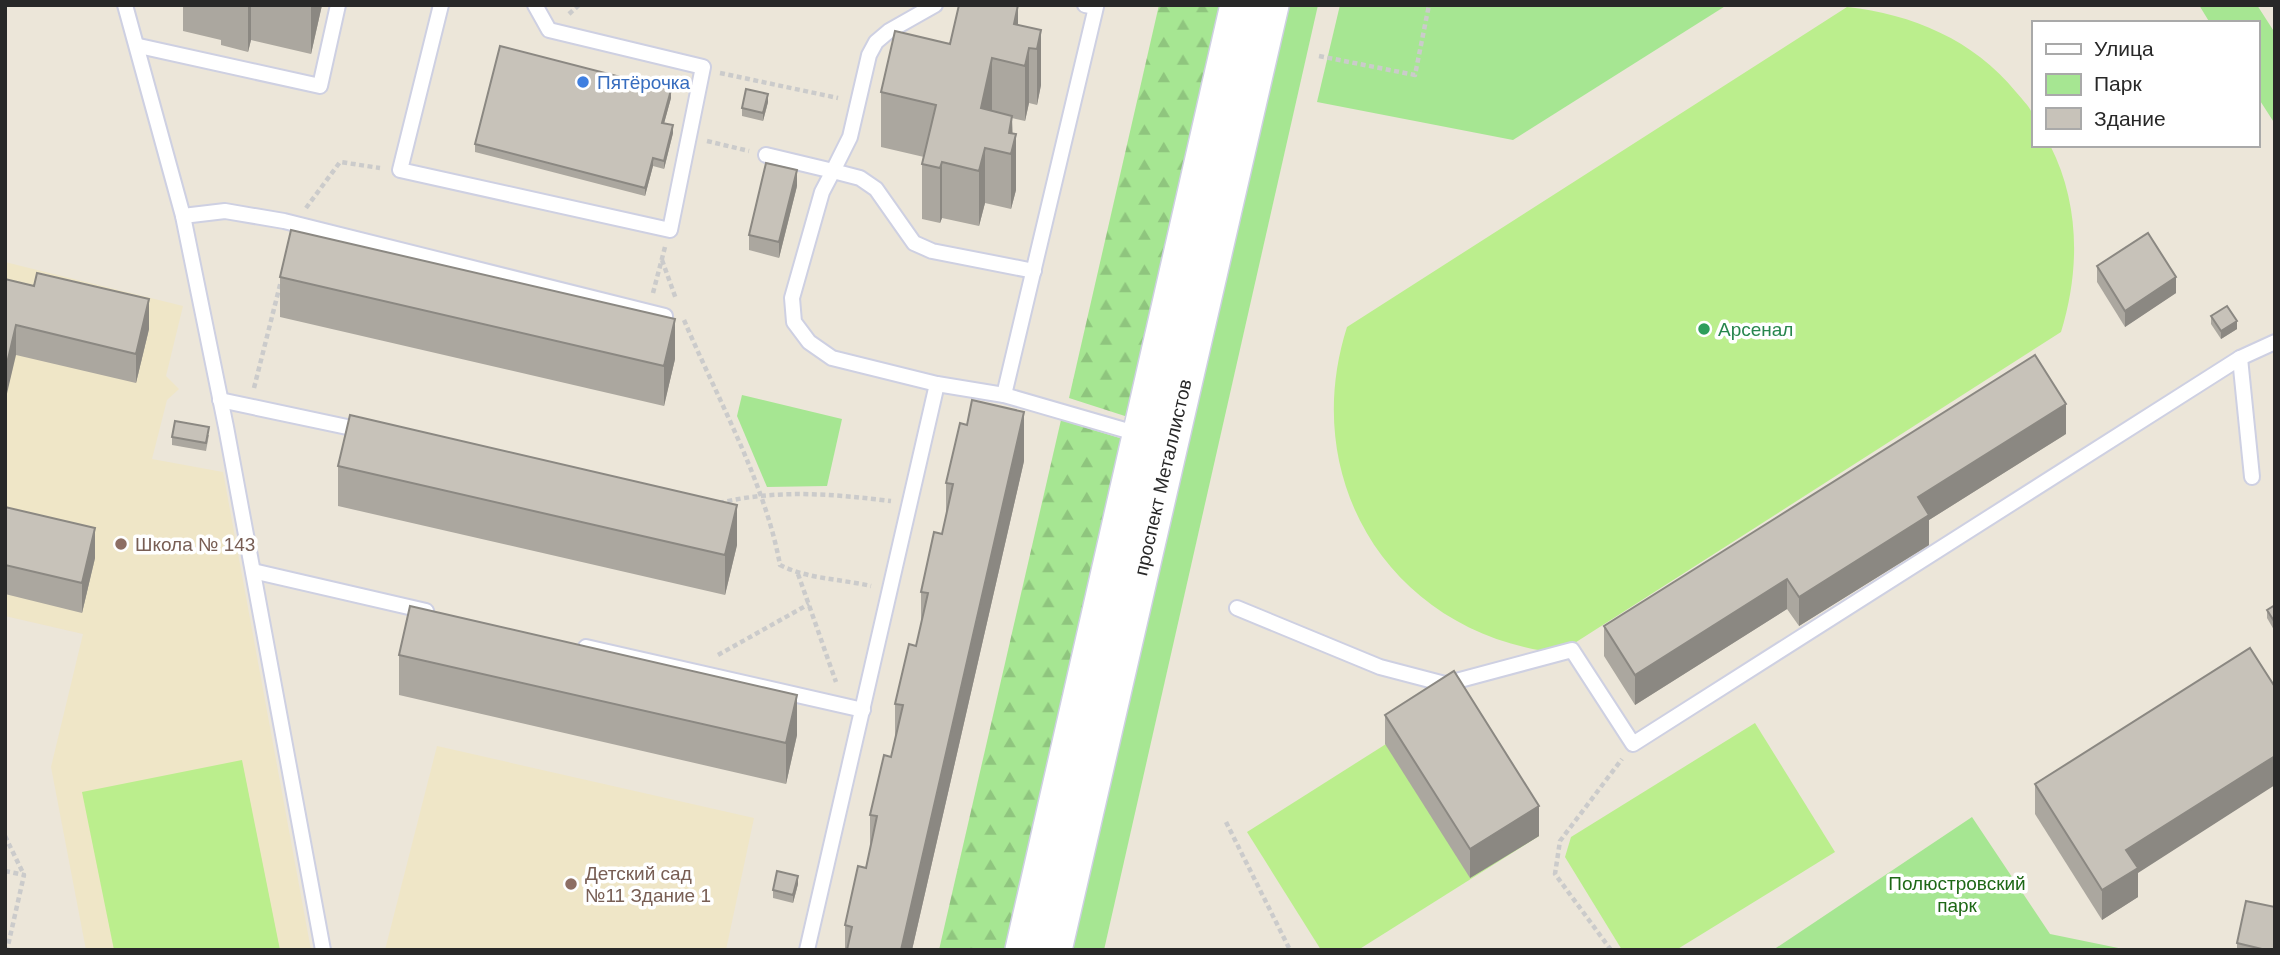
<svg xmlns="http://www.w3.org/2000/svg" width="2280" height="955" viewBox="0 0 2280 955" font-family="Helvetica,sans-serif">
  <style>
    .education { fill: #efe6c7 }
    .green { fill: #a6e692 }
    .forest { fill: url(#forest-firs) }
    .pitch { fill: #bbee8d }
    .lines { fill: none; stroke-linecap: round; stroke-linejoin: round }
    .service-casing { stroke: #ced0e2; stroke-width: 18 }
    .tertiary-casing { stroke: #ced0e2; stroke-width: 38 }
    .path { stroke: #cbcbcb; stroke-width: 4.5; stroke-dasharray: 5 3.5; stroke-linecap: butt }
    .service { stroke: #fff; stroke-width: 14 }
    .tertiary { stroke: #fff; stroke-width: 35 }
    .wall { fill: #aba79f }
    .shaded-wall { fill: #8b8882 }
    .building { fill: #c7c2b9; stroke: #8b8882; stroke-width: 2 }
    .shop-dot { fill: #3f7fe0; stroke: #fff; stroke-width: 2.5 }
    .leisure-dot { fill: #2e9e5b; stroke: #fff; stroke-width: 2.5 }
    .education-dot { fill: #8d6e63; stroke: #fff; stroke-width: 2.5 }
    .labels { text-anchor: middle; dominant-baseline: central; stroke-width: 7; stroke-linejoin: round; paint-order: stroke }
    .shop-label { font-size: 19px; fill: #366cbe; stroke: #fff; text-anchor: start }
    .leisure-label { font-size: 19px; fill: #27864d; stroke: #fff; text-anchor: start }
    .street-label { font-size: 19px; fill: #282828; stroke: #fff }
    .education-label { font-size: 19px; fill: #785e54; stroke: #fff; text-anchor: start }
    .park-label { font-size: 19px; fill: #1e6816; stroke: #fff }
  </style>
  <defs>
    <pattern id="forest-firs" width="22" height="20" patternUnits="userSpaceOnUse" patternTransform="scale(1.75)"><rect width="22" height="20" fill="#a6e692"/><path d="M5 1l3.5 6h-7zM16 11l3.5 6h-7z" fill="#8fc57e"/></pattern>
  </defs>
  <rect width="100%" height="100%" fill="#ece6d9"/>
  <g class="education">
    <path d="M5,262L183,306L166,376L179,389L167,400L152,459L223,472L311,950H86L51,767L83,634L5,616Z"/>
    <path d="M437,746L754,818L726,950H385Z"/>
  </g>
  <g class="green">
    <path d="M1288,5H1318L1104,950H1071Z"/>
    <path d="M1340,5H1727L1513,140L1317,102Z"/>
    <path d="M2199,5H2257L2275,33V124L2257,96V23H2210Z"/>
    <path d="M742,395L842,419L827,486L767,487L737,416Z"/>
    <path d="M1972,817L2050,934L2128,950H1773Z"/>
  </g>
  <g class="forest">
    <path d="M1159,5H1221L1128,417L1069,398Z"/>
    <path d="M1061,420L1123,439L1007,950H939Z"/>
  </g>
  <g class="pitch">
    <path d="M1847,7C1912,14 1974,40 2016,92C2021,98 2029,106 2032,113C2036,121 2033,136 2033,145H2050C2080,204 2080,270 2061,332L1559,653C1394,635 1297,484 1347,327Z"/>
    <path d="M1454,701L1539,836L1358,950H1321L1247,832Z"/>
    <path d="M1755,723L1835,852L1676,950H1622L1565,857L1571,837Z"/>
    <path d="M242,760L280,950H114L82,792Z"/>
  </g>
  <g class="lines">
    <g class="service-casing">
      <g id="service">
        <path d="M125,5L183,216L226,427L323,950"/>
        <path d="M441,5L400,170L670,230L703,67L549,30L535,5"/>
        <path d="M139,46L320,86L338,5"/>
        <path d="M766,155L833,171L850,137L869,55L876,42L889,31L935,5"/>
        <path d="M183,216L225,211L284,221L665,316"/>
        <path d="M1034,271L932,251L914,243L876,189L860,178L833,171L822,192L792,298L794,322L809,342L832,358L937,384L1004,395L1142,435"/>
        <path d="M2240,358L2252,477"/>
        <path d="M1004,395L1096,7L1085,5"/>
        <path d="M220,400L366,431"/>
        <path d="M253,571L426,611"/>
        <path d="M1237,608L1380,667L1445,684L1572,650L1633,744L2240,358L2275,342"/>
        <path d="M586,647L863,710"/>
        <path d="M807,950L937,384"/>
      </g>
    </g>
    <g class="tertiary-casing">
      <g id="tertiary">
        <path d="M1023,950L1238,5"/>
        <path id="s1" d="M1054,950L1271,5"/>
      </g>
    </g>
    <g class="path">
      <path d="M569,14L579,5"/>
      <path d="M1319,56L1415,75L1429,5"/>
      <path d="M720,73L838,98"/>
      <path d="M707,141L749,151"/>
      <path d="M306,208L340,162L380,168"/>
      <path d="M662,260L676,299"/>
      <path d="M653,293L665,247"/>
      <path d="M684,320C717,398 765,482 780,565C807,579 841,579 871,586"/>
      <path d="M254,388L281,281"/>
      <path d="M719,503C778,489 831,494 891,501"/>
      <path d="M798,574L836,682"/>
      <path d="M718,655L809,604"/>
      <path d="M1226,822L1290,950"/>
      <path d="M5,836L24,875"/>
      <path d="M5,871L24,875L7,950"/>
      <path d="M1611,950L1555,874L1560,841L1622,759"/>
    </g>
    <use href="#service" class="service"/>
    <use href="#tertiary" class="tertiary"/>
  </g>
  <g class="wall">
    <path d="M183,5H322L311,54L251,40L248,52L221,45V40L183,31Z"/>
    <path d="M1018,25L1041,30V85L1037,105L1029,103L1025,121L1012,118L1016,190L1011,209L985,203L979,226L942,218L940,223L922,219V164L924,157L881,147V92L950,44Z"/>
    <path d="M671,98L664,123L673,133L664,169L653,166L645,196L475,152V144Z"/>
    <path d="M768,102L763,121L742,116V108Z"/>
    <path d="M797,186L779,258L749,250V235Z"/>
    <path d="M2097,266L2176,293L2125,327L2097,282Z"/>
    <path d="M280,277L675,359L664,406L280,317Z"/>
    <path d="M5,279L149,329L136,383L16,355Z"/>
    <path d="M2211,316L2237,329L2221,339L2211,324Z"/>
    <path d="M2066,434L1929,520V545L1799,626L1787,609L1635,705L1604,656V626Z"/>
    <path d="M209,435L206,451L172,445V437Z"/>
    <path d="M1024,461L912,950H845V925L866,868L870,848V815L891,757L895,738V704L916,646L921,625V592L942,534L946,517V483Z"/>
    <path d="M338,466L737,545L725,595L338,506Z"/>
    <path d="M5,507L95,558L82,613L5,594Z"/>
    <path d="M2275,605V629L2274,630L2267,618V610Z"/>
    <path d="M399,655L797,735L786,784L399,695Z"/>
    <path d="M1385,715L1539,836L1470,878L1385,744Z"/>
    <path d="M2035,784L2138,873V897L2102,920L2035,814Z"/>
    <path d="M798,884L793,903L773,898V890Z"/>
    <path d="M2237,943L2275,950H2237Z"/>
  </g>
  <g class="shaded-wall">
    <path d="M248,5H251V40L248,52Z"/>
    <path d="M311,5H322L311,54Z"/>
    <path d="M1018,5V58L1014,24Z"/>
    <path d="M1041,30V85L1037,105V49Z"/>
    <path d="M1029,48V103L1025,121V66Z"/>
    <path d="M992,58V114L981,108Z"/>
    <path d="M671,90V98L662,131V123Z"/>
    <path d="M768,94V102L763,121V113Z"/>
    <path d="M1012,116V149L1016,134V190L1011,209V154L1009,133Z"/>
    <path d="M673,125V133L664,169V161Z"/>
    <path d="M985,148V203L979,226V171Z"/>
    <path d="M653,158V166L645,196V188Z"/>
    <path d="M942,162V218L940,223V168Z"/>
    <path d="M797,170V186L779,258V242Z"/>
    <path d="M2176,277V293L2125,327V311Z"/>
    <path d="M149,299V329L136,383V354Z"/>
    <path d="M675,319V359L664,406V366Z"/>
    <path d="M2237,321V329L2221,339V331Z"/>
    <path d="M16,325V355L5,402V372Z"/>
    <path d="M2066,404V434L1929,520V545L1799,626V597L1918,497Z"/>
    <path d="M1024,412V461L912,950H901Z"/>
    <path d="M737,505V545L725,595V555Z"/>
    <path d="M95,528V558L82,613V583Z"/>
    <path d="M1787,579V609L1635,705V675Z"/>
    <path d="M797,695V735L786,784V743Z"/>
    <path d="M2275,756V785L2138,873V897L2102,920V890L2126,850Z"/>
    <path d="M1539,806V836L1470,878V849Z"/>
    <path d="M798,876V884L793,903V895Z"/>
  </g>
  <g class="building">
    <path d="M959,5H1018L1014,24L1041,30L1037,49L1029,48L1025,66L992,58L981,108L1012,116L1009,133L1016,134L1011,154L985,148L979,171L942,162L940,168L922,164L936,105L881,92L895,31L950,44Z"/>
    <path d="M500,46L671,90L662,123L673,125L664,161L653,158L645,188L475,144Z"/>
    <path d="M746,89L768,94L763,113L742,108Z"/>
    <path d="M766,163L797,170L779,242L749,235Z"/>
    <path d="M291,230L675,319L664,366L280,277Z"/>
    <path d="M2148,233L2176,277L2125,311L2097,266Z"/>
    <path d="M37,273L149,299L136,354L16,325L5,372V279L34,286Z"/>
    <path d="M2227,306L2237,321L2221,331L2211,316Z"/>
    <path d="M2035,355L2066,404L1918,497L1929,515L1799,597L1787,579L1635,675L1604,626Z"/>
    <path d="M972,400L1024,412L901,950H847L852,927L845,925L858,866L866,868L877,816L870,815L884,755L891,757L903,705L895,704L909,644L916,646L928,593L921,592L934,532L942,534L953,484L946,483L960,423L967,425Z"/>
    <path d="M350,415L737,505L725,555L338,466Z"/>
    <path d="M175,421L209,427L206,443L172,437Z"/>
    <path d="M5,507L95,528L82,583L5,565Z"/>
    <path d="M2275,605V621H2274L2267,610Z"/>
    <path d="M410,606L797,695L786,743L399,655Z"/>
    <path d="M2250,648L2275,687V756L2126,850L2138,868L2102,890L2035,784Z"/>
    <path d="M1454,671L1539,806L1470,849L1385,715Z"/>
    <path d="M777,871L798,876L793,895L773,890Z"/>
    <path d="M2246,901L2275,907V950H2266L2237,943Z"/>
  </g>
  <circle class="shop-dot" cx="583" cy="82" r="7"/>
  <circle class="leisure-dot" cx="1704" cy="329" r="7"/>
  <g class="education-dot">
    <circle cx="121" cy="544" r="7"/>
    <circle cx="571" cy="884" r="7"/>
  </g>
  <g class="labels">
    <g class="shop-label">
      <text x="597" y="82">Пятёрочка</text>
    </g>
    <g class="leisure-label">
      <text x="1718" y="329">Арсенал</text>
    </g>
    <g class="street-label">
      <text stroke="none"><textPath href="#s1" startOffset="485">проспект Металлистов</textPath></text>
    </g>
    <g class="education-label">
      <text x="135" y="544">Школа № 143</text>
      <text x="585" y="873">Детский сад<tspan x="585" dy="22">№11 Здание 1</tspan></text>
    </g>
    <g class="park-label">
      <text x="1957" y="883">Полюстровский<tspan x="1957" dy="22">парк</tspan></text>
    </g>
  </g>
  <rect width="2280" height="955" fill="none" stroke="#282828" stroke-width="14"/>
  <rect x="2032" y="21" width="228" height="126" fill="#ffffff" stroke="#a9a9a9" stroke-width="2"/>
  <rect x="2046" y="44" width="35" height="10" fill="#ffffff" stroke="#a9a9a9" stroke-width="2"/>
  <text x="2094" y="56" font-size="21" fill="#282828">Улица</text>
  <rect x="2046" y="74" width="35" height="21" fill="#a6e692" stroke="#a9a9a9" stroke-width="2"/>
  <text x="2094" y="91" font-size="21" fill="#282828">Парк</text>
  <rect x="2046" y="108" width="35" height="21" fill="#c7c2b9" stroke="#a9a9a9" stroke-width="2"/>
  <text x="2094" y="126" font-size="21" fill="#282828">Здание</text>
</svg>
